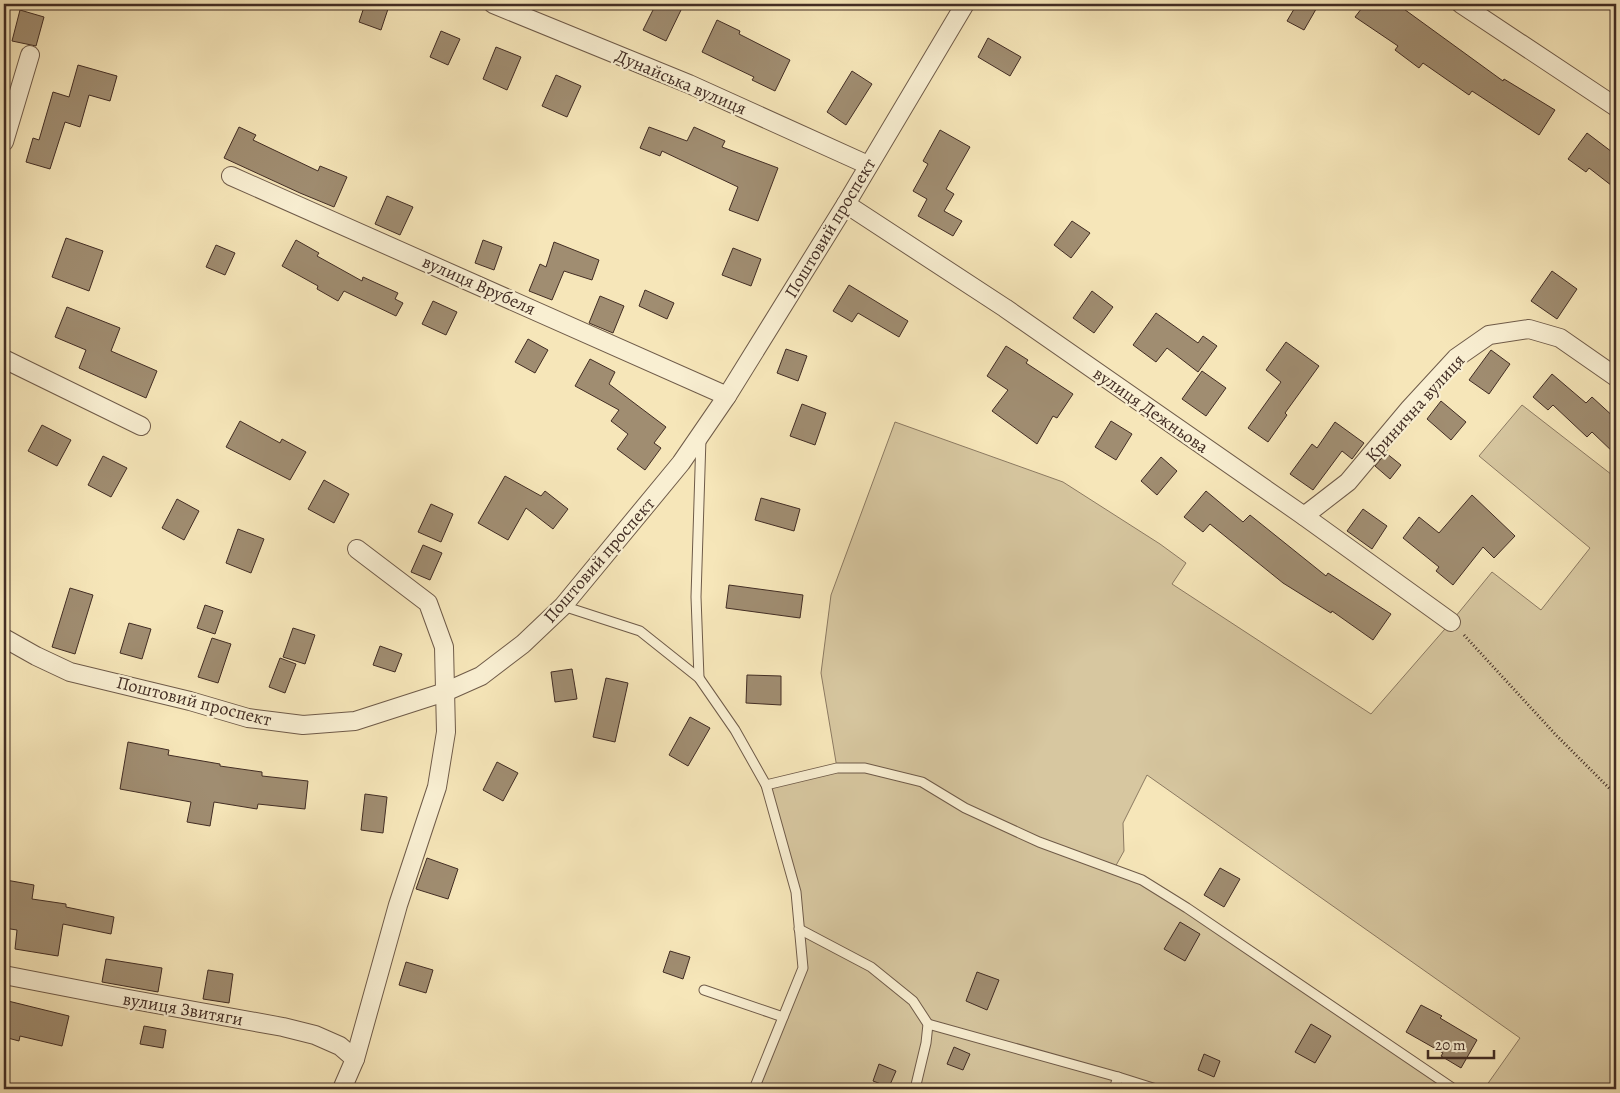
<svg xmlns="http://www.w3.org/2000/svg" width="1620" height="1093" viewBox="0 0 1620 1093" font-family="Alegreya,serif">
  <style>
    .green { fill: #d7c7a0; stroke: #8c7a62 }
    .building { fill: #a08d71; stroke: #422d24 }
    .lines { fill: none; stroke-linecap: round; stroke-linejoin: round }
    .lane-casing { stroke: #6f5b49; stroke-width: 11 }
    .street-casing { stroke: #6f5b49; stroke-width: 20 }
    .path { stroke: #422d24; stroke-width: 3; stroke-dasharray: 1 2.5; stroke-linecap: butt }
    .lane { stroke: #f9efd2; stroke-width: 9 }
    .street { stroke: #f9efd2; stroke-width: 18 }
    .labels { text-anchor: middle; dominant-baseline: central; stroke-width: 4.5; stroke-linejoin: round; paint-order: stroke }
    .street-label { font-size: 18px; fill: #422d24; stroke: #f9efd2 }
  </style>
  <rect width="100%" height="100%" fill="#f6e6b9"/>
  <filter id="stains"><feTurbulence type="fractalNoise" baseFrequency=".004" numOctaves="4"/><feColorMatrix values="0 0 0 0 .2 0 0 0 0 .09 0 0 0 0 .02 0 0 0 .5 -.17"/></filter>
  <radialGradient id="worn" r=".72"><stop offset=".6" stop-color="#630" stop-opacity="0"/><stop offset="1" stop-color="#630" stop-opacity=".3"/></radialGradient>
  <path class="green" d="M1522,405L1616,478V1089H1484L1520,1038L1147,775L1123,823L1124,851L1114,869L1142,880L1451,1089H754L803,968L796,892L766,785L837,768L821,673L831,595L895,422L1063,482L1160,544L1186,563L1172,584L1371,714L1451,622L1492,572L1541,610L1590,548L1479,456Z"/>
  <g class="building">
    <path d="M365,4H372L388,9L381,30L359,22Z"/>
    <path d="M656,4H669L681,10L666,41L643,30Z"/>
    <path d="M1297,4H1319L1304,30L1287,21Z"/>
    <path d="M1365,4H1397L1503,81L1504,79L1555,110L1539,135L1472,91L1469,95L1423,63L1419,68L1395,50L1398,46L1355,17Z"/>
    <path d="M20,10L44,17L36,46L12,41Z"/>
    <path d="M717,20L740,31L739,34L790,60L775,91L752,80L754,77L702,52Z"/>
    <path d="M441,31L460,39L448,65L430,57Z"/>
    <path d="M988,38L1021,57L1010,76L978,57Z"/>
    <path d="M496,47L521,57L507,90L483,79Z"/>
    <path d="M78,65L117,76L110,101L89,95L80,127L65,122L50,169L26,162L33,138L39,140L53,92L69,97Z"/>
    <path d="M852,71L872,84L846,125L827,112Z"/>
    <path d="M556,75L581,86L567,117L542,106Z"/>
    <path d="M239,127L256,135L253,140L318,171L320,166L347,177L334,207L300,193L224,158Z"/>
    <path d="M649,127L687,141L694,127L725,141L722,147L778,168L758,221L729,210L738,187L662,151L660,156L640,148Z"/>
    <path d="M940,130L970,147L946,189L954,194L944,211L962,221L953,236L918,216L927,199L913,191L928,164L923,161Z"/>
    <path d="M1587,133L1616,155V189L1589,168L1586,172L1568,159Z"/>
    <path d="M387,196L413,207L400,235L375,224Z"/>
    <path d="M1072,221L1090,233L1071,258L1054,245Z"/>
    <path d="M66,238L103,251L89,291L52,277Z"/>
    <path d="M296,240L319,253L317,256L362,281L363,277L398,293L395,299L403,303L396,316L344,291L338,301L317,289L318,286L282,266Z"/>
    <path d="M483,240L502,247L494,270L475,263Z"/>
    <path d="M554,242L599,260L592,280L564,271L552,300L529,291L540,264L546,267Z"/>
    <path d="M216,245L235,253L225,275L206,267Z"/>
    <path d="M733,248L761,259L751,286L722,275Z"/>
    <path d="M1552,271L1577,289L1557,319L1531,301Z"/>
    <path d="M849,285L908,321L899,337L858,313L852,322L833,311Z"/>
    <path d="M645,290L674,303L667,319L639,306Z"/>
    <path d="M1092,291L1113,307L1094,333L1073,318Z"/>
    <path d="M600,296L624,306L613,333L589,323Z"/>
    <path d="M433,301L457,312L446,335L422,324Z"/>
    <path d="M67,307L120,328L111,351L157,371L146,398L79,368L86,350L55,337Z"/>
    <path d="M1156,313L1198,343L1203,336L1217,346L1198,372L1167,348L1156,362L1133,345Z"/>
    <path d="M528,339L548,350L535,373L515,362Z"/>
    <path d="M1286,342L1319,366L1285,413L1287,415L1268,442L1248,428L1281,382L1266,370Z"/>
    <path d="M1006,346L1028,360L1026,363L1073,394L1057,418L1053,416L1037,444L992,411L1008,390L987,376Z"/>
    <path d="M786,349L807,356L798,381L777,373Z"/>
    <path d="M1491,350L1510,364L1489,394L1469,380Z"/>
    <path d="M590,359L615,372L609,384L666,427L654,443L661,448L645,470L617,449L628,434L611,421L619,410L575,386Z"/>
    <path d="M1202,371L1226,388L1206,416L1182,399Z"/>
    <path d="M1552,374L1586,403L1592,397L1616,419V455L1592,432L1587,437L1553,405L1548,410L1533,397Z"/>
    <path d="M1441,401L1466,422L1451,440L1427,419Z"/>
    <path d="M802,404L826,413L815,445L790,436Z"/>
    <path d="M240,421L280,443L282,439L306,452L290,480L226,447Z"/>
    <path d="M1111,421L1132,434L1116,460L1095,447Z"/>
    <path d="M1335,422L1364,443L1352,459L1342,451L1313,490L1290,474L1312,444L1317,448Z"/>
    <path d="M42,425L71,440L57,466L28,451Z"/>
    <path d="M1386,453L1401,465L1390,479L1375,466Z"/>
    <path d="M103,456L127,468L111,497L88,485Z"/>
    <path d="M1161,457L1177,471L1157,495L1141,481Z"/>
    <path d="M505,476L541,496L545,491L568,509L553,529L526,508L508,540L478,523Z"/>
    <path d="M324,480L349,494L334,523L308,509Z"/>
    <path d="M1206,491L1243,522L1250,515L1326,576L1328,573L1391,614L1373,640L1332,611L1331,613L1283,583L1210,524L1203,532L1184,517Z"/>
    <path d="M1472,495L1515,536L1494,558L1483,547L1453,585L1436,571L1439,567L1403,538L1419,517L1439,533Z"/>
    <path d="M761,498L800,509L794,531L755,520Z"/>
    <path d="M177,499L199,511L184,540L162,528Z"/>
    <path d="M431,504L453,514L441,542L418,532Z"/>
    <path d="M1363,509L1387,526L1372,549L1347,531Z"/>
    <path d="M238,529L264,539L251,573L226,563Z"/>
    <path d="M423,545L442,553L430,580L411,572Z"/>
    <path d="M729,585L803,595L800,618L726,608Z"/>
    <path d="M70,588L93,595L75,654L52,647Z"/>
    <path d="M205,605L223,611L215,634L197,628Z"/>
    <path d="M129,623L151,629L142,659L120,653Z"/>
    <path d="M293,628L315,635L305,664L283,657Z"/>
    <path d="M212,638L231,644L218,683L198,677Z"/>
    <path d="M380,646L402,654L395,672L373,665Z"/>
    <path d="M280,658L296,664L285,693L269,687Z"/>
    <path d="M572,669L577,699L555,702L551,672Z"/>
    <path d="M747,675L781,676V705L746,703Z"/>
    <path d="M606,678L628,683L615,742L593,737Z"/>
    <path d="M690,717L710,728L688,766L669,755Z"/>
    <path d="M128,742L169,750L168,755L220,764V766L262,772V776L308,781L305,809L258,804L257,809L214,802L210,826L187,822L191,802L120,789Z"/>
    <path d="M497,762L518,773L503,801L483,790Z"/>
    <path d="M365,794L387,797L383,833L361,830Z"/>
    <path d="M427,858L458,869L448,899L416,889Z"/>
    <path d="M1220,868L1240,879L1224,907L1204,895Z"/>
    <path d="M6,880L34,885L32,899L66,904V907L114,917L111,934L63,924L58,956L15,949L17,930L4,928V895Z"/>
    <path d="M1180,922L1200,934L1185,961L1164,949Z"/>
    <path d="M670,951L690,957L683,979L663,972Z"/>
    <path d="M106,959L162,968L158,992L102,982Z"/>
    <path d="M406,962L433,970L426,993L399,985Z"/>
    <path d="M208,970L233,974L229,1003L203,999Z"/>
    <path d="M977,972L999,980L987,1010L966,1001Z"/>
    <path d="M4,1000L69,1016L62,1046L20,1036L19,1041L4,1037Z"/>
    <path d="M1421,1005L1442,1016L1440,1018L1477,1040L1461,1068L1441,1056L1443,1053L1406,1032Z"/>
    <path d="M1311,1024L1331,1036L1315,1063L1295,1052Z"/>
    <path d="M144,1026L166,1030L163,1048L140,1044Z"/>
    <path d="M954,1047L970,1054L963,1070L947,1064Z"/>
    <path d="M1204,1054L1220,1061L1214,1077L1198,1070Z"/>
    <path d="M879,1064L896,1071L889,1087L873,1081Z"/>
  </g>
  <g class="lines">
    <g class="lane-casing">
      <g id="lane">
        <path d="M563,606L640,631L699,678L735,730L766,785L796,892L803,968L754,1089"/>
        <path d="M699,678L696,597L701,438"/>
        <path d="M766,785L837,768H865L922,782L965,808L1039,842L1142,880L1187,908L1454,1089"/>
        <path d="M799,929L871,967L913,1001L928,1024L926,1043L915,1089"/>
        <path d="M704,990L783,1017"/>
        <path d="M928,1024L1118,1077L1156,1089"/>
        <path d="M1114,1089L1118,1077"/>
      </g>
    </g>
    <g class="street-casing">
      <g id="street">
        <path d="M493,4L689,84L868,165"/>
        <path d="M1461,4L1616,107"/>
        <path d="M4,142L30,55"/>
        <path d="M231,176L727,396"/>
        <path d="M846,204L1005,308L1304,516L1451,622"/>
        <path d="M4,359L141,426"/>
        <path d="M1304,516L1348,482L1410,408L1456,358L1489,335L1529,329L1560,338L1616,377"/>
        <path d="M4,638L36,656L70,672L190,701L248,718L303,725L355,721L445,692L481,676L523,644L563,606L681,463L727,396L846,204L965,4"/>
        <path d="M4,975L112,996L283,1027L315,1035L340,1046L355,1059"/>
        <path d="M342,1089L355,1059L398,905L437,787L446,732L444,647L428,603L357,549"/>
      </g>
    </g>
    <path class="path" d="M1464,635L1555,734L1616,795"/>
    <use href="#lane" class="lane"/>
    <use href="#street" class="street"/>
  </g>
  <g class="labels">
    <g class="street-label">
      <text transform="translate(681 82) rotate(23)">Дунайська вулиця</text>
      <text transform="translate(830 228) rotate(-59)">Поштовий проспект</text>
      <text transform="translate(479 285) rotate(24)">вулиця Врубеля</text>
      <text transform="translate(1415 408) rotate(-48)">Кринична вулиця</text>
      <text transform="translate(1151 410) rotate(35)">вулиця Дежньова</text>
      <text transform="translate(599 560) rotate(-49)">Поштовий проспект</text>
      <text transform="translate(194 701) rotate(14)">Поштовий проспект</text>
      <text transform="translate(183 1009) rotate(10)">вулиця Звитяги</text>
    </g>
  </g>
  <rect width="1620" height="1093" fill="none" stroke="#f6e6b9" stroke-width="20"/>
  <rect x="5" y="5" width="1610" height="1083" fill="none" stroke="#422d24" stroke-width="2.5"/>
  <rect x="10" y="10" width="1600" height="1073" fill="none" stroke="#422d24"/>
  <path d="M1428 1050v8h66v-8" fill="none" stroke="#422d24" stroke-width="2.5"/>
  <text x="1435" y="1050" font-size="15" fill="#422d24" stroke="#f9efd2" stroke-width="4" paint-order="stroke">20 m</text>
  <rect width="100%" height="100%" filter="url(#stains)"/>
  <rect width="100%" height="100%" fill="url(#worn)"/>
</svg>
